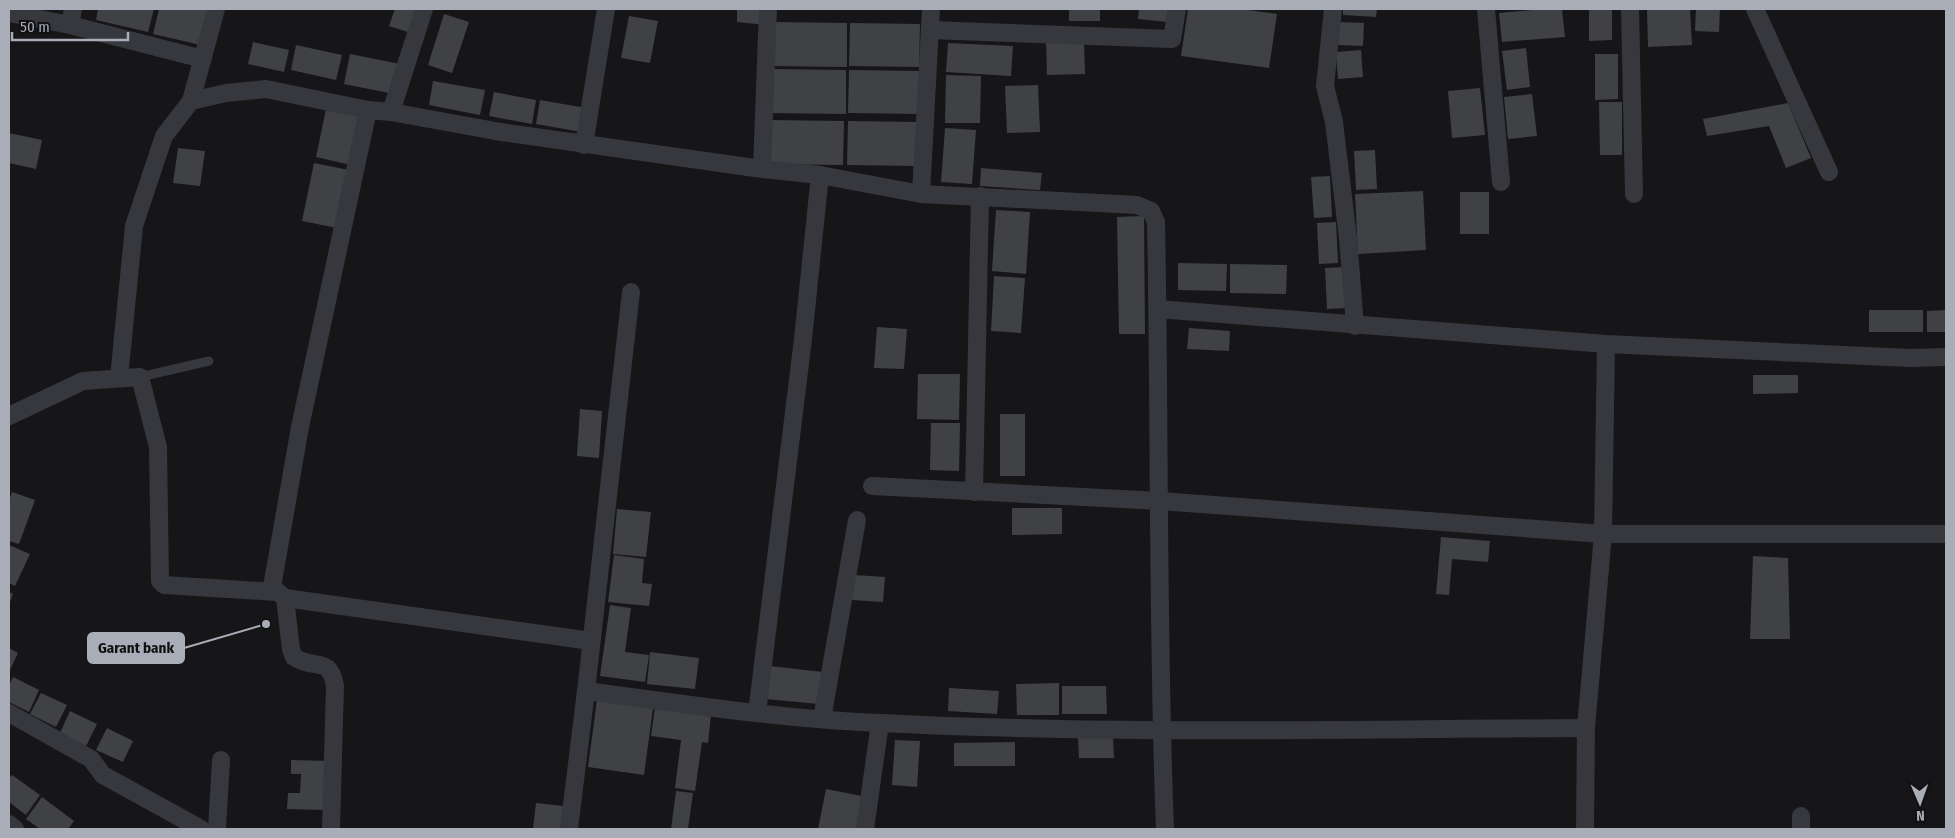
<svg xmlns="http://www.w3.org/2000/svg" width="1955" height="838" viewBox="0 0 1955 838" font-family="'Fira Sans Condensed',sans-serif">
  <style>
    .building { fill: #404145 }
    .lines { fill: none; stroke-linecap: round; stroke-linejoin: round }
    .service { stroke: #37383d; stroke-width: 9 }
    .minor { stroke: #37383d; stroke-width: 18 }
    .leader { fill: none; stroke: #a8adb8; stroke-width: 2 }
    .callout-dot { fill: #a8adb8; stroke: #111113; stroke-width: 2 }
    .callout { fill: #a8adb8; stroke: #a8adb8; stroke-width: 2 }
    .callout-label { font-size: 15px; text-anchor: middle; font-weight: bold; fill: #111 }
  </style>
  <rect width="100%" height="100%" fill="#161618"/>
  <g class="building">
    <path d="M98,9H154L148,32L96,20Z"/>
    <path d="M159,9H214L205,46L153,34Z"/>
    <path d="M395,9H422L414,34L389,26Z"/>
    <path d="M737,9H765L766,25L737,22Z"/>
    <rect x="1069" y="9" width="31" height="12"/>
    <path d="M1139,9H1168L1167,22L1138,19Z"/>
    <path d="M1188,9H1240L1277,14L1269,68L1181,56Z"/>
    <path d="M1343,9H1377L1376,17L1343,15Z"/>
    <path d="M1544,9H1562L1565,37L1502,42L1499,13Z"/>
    <path d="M1589,9H1612V40L1589,41Z"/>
    <path d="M1647,9H1690L1692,45L1648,47Z"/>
    <path d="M1696,9H1720L1719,32L1695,31Z"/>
    <path d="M444,14L469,22L452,73L428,65Z"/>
    <path d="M629,16L658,21L650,63L621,58Z"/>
    <path d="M771,22L847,23V67L770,66Z"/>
    <path d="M1339,22L1364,23L1363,46L1338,45Z"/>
    <path d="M850,23L920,24L919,67L849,66Z"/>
    <path d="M1084,40L1085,74L1047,75L1046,41Z"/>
    <path d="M253,42L289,50L284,72L248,64Z"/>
    <path d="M948,43L1013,46L1011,76L946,72Z"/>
    <path d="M296,45L342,55L336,80L291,70Z"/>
    <path d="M1526,48L1530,87L1507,90L1502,51Z"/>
    <path d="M1361,50L1363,77L1338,79L1336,52Z"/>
    <path d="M350,54L405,65L399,95L344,84Z"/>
    <path d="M1595,54H1618V99L1595,100Z"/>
    <path d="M770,69L846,70V114L769,113Z"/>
    <path d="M849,70L919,71L918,114L848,113Z"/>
    <path d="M946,75L981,76L980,123H945Z"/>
    <path d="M433,81L485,90L480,115L429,105Z"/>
    <path d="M1038,85L1040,132L1007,133L1005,86Z"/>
    <path d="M1480,88L1485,135L1452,138L1448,91Z"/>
    <path d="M494,92L536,100L532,124L489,116Z"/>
    <path d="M1532,94L1537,136L1508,139L1504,97Z"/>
    <path d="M540,100L592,109L587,133L536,124Z"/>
    <path d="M1599,102H1622V155H1600Z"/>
    <path d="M1788,103L1811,158L1786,168L1769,126L1707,136L1703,119Z"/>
    <path d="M326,109L361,116L351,165L316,157Z"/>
    <path d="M767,120L844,121L843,165L767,164Z"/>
    <path d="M848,121L918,122L917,166L847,165Z"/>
    <path d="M945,128L976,130L972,184L941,182Z"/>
    <path d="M9,133L42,140L36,169L9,163Z"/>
    <path d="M178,148L205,151L200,186L173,183Z"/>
    <path d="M1375,150L1377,189L1356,190L1354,151Z"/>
    <path d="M314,163L349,170L337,228L302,221Z"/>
    <path d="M981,168L1042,173L1040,190L980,186Z"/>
    <path d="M1330,176L1332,217L1314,218L1311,177Z"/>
    <path d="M1423,191L1426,250L1358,254L1355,194Z"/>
    <rect x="1460" y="192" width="29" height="42"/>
    <path d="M996,210L1030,212L1026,274L992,271Z"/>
    <path d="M1144,216L1145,334H1119L1117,217Z"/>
    <path d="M1336,222L1338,263L1319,264L1317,223Z"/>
    <path d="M1178,263L1227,264L1226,291L1178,290Z"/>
    <path d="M1230,264L1287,265L1286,294L1230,293Z"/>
    <path d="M1344,267L1346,308L1327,309L1325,268Z"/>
    <path d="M994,276L1025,278L1021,333L991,331Z"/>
    <rect x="1869" y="310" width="54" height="22"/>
    <path d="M1946,310V332H1927V311Z"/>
    <path d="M877,327L907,329L904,369L874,368Z"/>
    <path d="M1189,328L1230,331L1229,351L1187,349Z"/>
    <path d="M918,374H960L959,420L917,419Z"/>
    <path d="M1753,375H1798V393L1753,394Z"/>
    <path d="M580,409L602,411L599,458L577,456Z"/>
    <rect x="1000" y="414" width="25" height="62"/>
    <path d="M931,423H960L959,471L930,470Z"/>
    <path d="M12,492L35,500L19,544L9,541V501Z"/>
    <path d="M1012,508H1062V534L1012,535Z"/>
    <path d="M617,509L651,512L646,557L613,554Z"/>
    <path d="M1441,537L1490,541L1488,562L1452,559L1449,595L1436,594Z"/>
    <path d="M9,545L30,554L15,586L9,583Z"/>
    <path d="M614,555L644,559L642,583L652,584L649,606L608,602Z"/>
    <path d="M1753,556L1788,558L1790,639H1750Z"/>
    <path d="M854,575L885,577L883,602L852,600Z"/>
    <path d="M9,592L13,594L9,605Z"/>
    <path d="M610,605L631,608L625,652L649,655L645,682L600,676Z"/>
    <path d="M9,648L18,653L9,672Z"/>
    <path d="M650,652L699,658L695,689L647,684Z"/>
    <path d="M770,666L823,672L819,704L766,699Z"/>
    <path d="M13,677L39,690L29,712L9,702V686Z"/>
    <path d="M1059,683V715H1017L1016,684Z"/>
    <path d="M1062,686H1106L1107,714H1062Z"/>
    <path d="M949,688L999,691L997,714L948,711Z"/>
    <path d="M41,693L67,705L56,727L30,714Z"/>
    <path d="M597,700L653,708L644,775L588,767Z"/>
    <path d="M655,708L711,715L708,743L702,742L695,791L675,788L681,740L651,736Z"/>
    <path d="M70,711L97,724L86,746L60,733Z"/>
    <path d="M107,728L133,741L123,762L96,750Z"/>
    <path d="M1078,737H1113L1114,758H1079Z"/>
    <path d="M895,740L920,741L917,787L892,785Z"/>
    <path d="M1015,742V766H954V743Z"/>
    <path d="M291,760L328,761L326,810L287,809L288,793H300L301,774H291Z"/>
    <path d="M12,775L40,795L26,815L9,802V778Z"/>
    <path d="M826,789L862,796L856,829H818Z"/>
    <path d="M676,791L693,793L688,829H671Z"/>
    <path d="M42,797L74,821L68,829H40L26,819Z"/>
    <path d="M536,803L563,806L560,829H533Z"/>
  </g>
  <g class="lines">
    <path class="service" d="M140,377L209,361"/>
    <g class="minor">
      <path d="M1333,9L1325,86L1334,122L1348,238L1355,326"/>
      <path d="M1486,9L1501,182"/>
      <path d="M1630,9L1634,194"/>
      <path d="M1755,9L1829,172"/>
      <path d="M9,13L70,25L73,9"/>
      <path d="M70,25L203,59"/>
      <path d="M930,30L1172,39L1177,9"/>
      <path d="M191,101L216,9"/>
      <path d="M391,112L424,9"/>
      <path d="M584,145L606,9"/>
      <path d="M762,169L768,9"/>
      <path d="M921,194L931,9"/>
      <path d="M631,292L586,691C684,704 782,719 881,723C1116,735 1351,729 1586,728"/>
      <path d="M1158,309L1606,344L1910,358L1946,357"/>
      <path d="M119,378L134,226L164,136L191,101L226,93L266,89L368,110L391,112L501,132L762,169L820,175L921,194L1137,205L1151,211L1156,222C1160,424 1157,627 1165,829"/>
      <path d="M9,416L83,381L140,377L158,447L160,581L164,585L277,592"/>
      <path d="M872,486L1160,501L1603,534H1946"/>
      <path d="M974,492L980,196"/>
      <path d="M285,598L591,641"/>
      <path d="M9,713L91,759L103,775L201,829"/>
      <path d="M757,713L803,339L820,175"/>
      <path d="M822,719L857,520"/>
      <path d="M9,824L15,829"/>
      <path d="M217,829L221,760"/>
      <path d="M331,829L335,686C330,655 315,671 294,657L291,649L285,598L272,587L300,427L368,110"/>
      <path d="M569,829L586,691"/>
      <path d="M865,829L880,723"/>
      <path d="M1585,829L1586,728L1603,534L1606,344"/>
      <path d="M1801,829V816"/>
    </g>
  </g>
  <path class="leader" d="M266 624L184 648"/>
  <circle class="callout-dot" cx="266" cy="624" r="5"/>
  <rect class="callout" x="88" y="633" width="96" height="30" rx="5"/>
  <g class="callout-label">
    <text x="136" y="653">Garant bank</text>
  </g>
  <rect width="1955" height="838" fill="none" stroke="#a8adb8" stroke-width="20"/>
  <g transform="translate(1920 803) rotate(178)" stroke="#111113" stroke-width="4" paint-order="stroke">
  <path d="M0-4L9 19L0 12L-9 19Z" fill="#a8adb8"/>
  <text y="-8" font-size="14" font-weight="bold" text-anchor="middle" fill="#a8adb8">N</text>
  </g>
  <path d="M12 32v8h116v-8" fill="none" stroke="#a8adb8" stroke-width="2.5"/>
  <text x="20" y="32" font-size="15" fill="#a8adb8" stroke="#111113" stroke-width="4" paint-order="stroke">50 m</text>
</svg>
